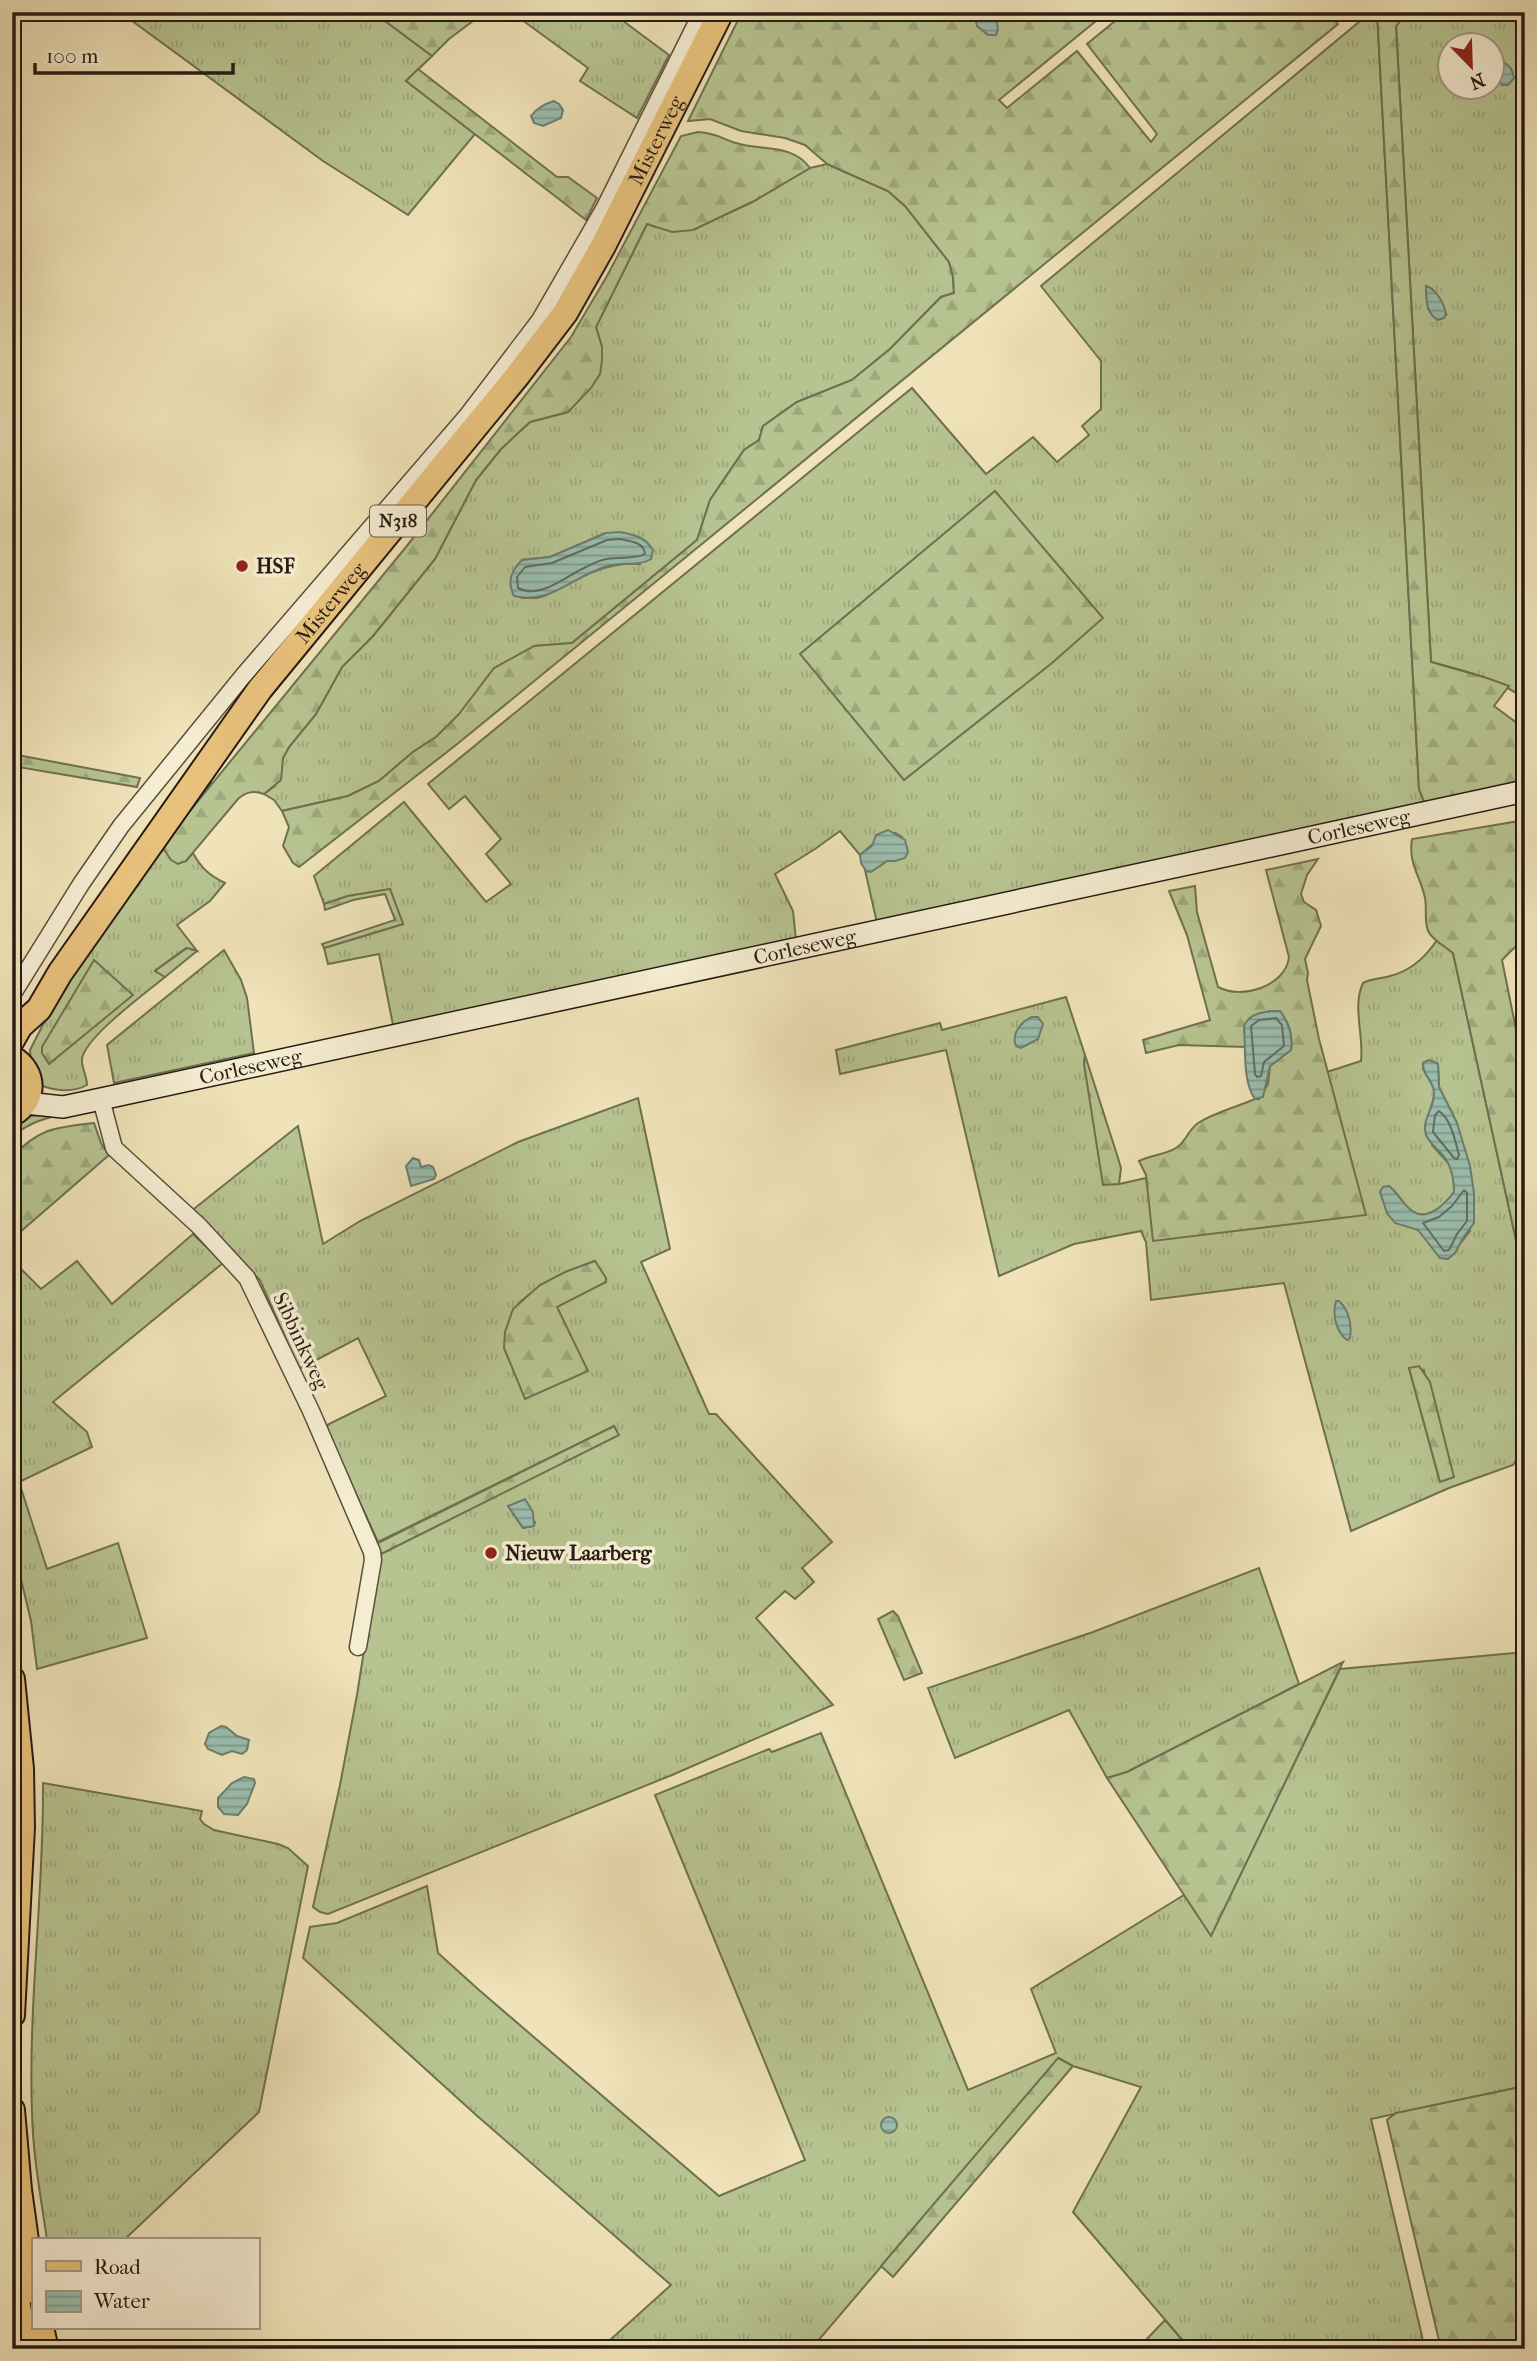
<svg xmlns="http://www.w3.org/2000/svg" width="1537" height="2361" viewBox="0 0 1537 2361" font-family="'IM FELL French Canon',serif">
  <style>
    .grass { fill: url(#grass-tufts); stroke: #6f7052; stroke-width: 2; fill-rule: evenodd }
    .forest { fill: url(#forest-firs); stroke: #6f7052; stroke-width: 2 }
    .water { fill: url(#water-rules); stroke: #6c7d70; stroke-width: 2 }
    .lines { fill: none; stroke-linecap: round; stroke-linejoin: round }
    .shore { stroke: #606c60; stroke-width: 2 }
    .minor-casing { stroke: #594d3d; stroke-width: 19 }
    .secondary-casing { stroke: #271b14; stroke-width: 24 }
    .primary-casing { stroke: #271b14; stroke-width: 28 }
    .minor { stroke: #f5edd2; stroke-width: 16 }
    .secondary { stroke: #f5edd2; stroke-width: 21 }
    .primary { stroke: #e8c27c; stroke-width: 24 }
    .poi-dot { fill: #8f2418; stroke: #f5edd2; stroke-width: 2.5 }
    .labels { text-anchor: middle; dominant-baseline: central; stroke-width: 7; stroke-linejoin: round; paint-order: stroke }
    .shield { fill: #f5edd2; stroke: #655a4d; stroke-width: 2 }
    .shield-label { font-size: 19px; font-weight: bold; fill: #271b14 }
    .street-label { font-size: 21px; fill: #271b14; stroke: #f5edd2 }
    .poi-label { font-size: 21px; font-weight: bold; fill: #271b14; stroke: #f5edd2; text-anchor: start }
  </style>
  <defs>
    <pattern id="grass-tufts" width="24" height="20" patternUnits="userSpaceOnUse" patternTransform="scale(1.75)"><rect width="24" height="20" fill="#b7c491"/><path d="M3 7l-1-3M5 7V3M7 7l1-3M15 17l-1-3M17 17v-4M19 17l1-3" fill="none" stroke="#9da87c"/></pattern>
    <pattern id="forest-firs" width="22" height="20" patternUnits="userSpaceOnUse" patternTransform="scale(1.75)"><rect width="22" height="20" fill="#b7c491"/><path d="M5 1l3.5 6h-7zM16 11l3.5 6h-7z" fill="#9da87c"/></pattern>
    <pattern id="water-rules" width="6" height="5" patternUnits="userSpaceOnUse" patternTransform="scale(1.75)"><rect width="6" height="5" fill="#9abead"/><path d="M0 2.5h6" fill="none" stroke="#7e9a8c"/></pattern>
  </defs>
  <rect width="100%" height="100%" fill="#f0e3b9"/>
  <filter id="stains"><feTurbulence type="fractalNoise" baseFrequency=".00286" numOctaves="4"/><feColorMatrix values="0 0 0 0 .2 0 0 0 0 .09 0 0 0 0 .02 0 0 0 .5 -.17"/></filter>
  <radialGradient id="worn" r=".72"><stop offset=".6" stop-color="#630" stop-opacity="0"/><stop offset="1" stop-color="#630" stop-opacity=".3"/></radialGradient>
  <g class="grass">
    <path d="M120,12H373L432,56L406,81L475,134L408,215L323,161Z"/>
    <path d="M511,12H611L669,55L637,118L580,81L588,68Z"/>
    <path d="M1371,12H1377L1419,789L1425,804L877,923L865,870L875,869L887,861H895L902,837L895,833L874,843L860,855L840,831L815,849L775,874L793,911L796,940L393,1025L379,954L328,964L324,948L403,924L390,889L348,896L324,904L314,876L404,802L486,902L511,884L486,854L501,839L465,796L449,809L428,784L912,388L986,474L1033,437L1057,462L1089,435L1082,426L1101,409V361L1041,286Z"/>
    <path d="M1408,12H1525V699C1497,678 1464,671 1431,662L1396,25ZM1450,46H1492L1493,75L1492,69V88H1450ZM1426,286L1433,290L1446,314L1428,309Z"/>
    <path d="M827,164L888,191L905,206L949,262L953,277L954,293L941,297L890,349L852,380L797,402L763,426L759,440L744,450L710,500L697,540L572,643L534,646L436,737L413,752L379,781L348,796L282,811L274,800L264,794L275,786L283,758L289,747L316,714L342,667L373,636L435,559L476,480L501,449L530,422L568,412L602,347L596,327L647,224L656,227L693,230L754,201L810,168ZM606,533L639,564C603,561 576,581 544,596L537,598H522V560L550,557Z"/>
    <path d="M202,780L212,783L175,829L186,861L193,853C201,868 210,876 225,883L210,901L177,925L197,951L186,948L156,970L165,977C147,992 85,1037 82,1059C81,1067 87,1076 87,1085C73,1093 55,1091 40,1085L31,1067L30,1050L56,999Z"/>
    <path d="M1437,940L1453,953L1525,1281V1450L1522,1451L1513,1465L1449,1488L1351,1531L1284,1283L1151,1300L1146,1242L1141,1231L1074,1244L999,1276L946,1050L840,1074L836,1050L940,1023L942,1030L1066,997L1085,1055L1084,1064L1119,1184L1146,1178L1150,1203L1365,1215L1327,1072L1361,1061C1364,1036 1352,1006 1363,983C1373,978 1380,979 1390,976C1411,971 1425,958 1437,940ZM1429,1060L1438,1064L1439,1087L1457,1123L1470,1231L1448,1259C1433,1256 1431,1241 1421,1232C1408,1222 1400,1229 1387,1213L1389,1186C1399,1193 1403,1205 1412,1211C1428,1222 1445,1204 1454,1192V1180L1450,1165L1432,1145L1429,1113L1435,1094L1433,1086L1423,1069V1063ZM1409,1368L1424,1370L1440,1482Z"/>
    <path d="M224,950L241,980L247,998L254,1053L114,1083L107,1045Z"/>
    <path d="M638,1098L670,1249L641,1262L709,1414H716L832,1542L802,1568L814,1582L795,1599L785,1591L756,1618L833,1705L672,1775L328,1914L320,1912L313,1907L340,1785L357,1695L379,1555L618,1435L614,1426L378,1542L325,1426L386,1396L358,1338L299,1369L260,1280L190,1212L298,1126L323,1244L360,1221L518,1142ZM595,1261L606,1282L557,1306L520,1302C543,1282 567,1271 595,1261ZM508,1506L535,1522L534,1526L523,1528Z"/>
    <path d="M67,1114C45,1117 30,1123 12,1136V1126L29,1116Z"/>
    <path d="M193,1234L223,1263L53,1402L87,1432L92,1447L19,1482L47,1569L118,1543L147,1638L37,1669L31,1621L12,1542V1260L41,1289L77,1261L112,1304Z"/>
    <path d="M1259,1568L1299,1684L1127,1772L1107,1778L1069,1710L955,1758L928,1688L1093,1632Z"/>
    <path d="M1525,1652V2086L1371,2119L1425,2349H1190L1073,2212L1141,2087L1073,2066L1059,2058L811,2349H600L671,2285L475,2114L303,1958L310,1927L337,1923L427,1886L438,1953L479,1990L719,2196L805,2160L655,1795L769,1749L772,1752L821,1733L968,2090L1056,2053L1031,1989L1184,1895L1211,1935L1340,1669Z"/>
    <path d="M43,1783L202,1811L200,1819L204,1824L214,1830L278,1844L288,1848L308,1866L259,2112L124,2240H47C41,2198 33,2156 32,2113C28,2003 44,1893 43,1783Z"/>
  </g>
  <g class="forest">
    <path d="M373,12H485L449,39L432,56Z"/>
    <path d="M742,12H1107L999,100L1007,108L1077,51L1151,142L1157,134L1087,44L1126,12H1328L1338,24L456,745L299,867L293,863L283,846L289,827L282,811L348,796L379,781L413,752L436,737L459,714L494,668L534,646L572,643L697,540L710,500L744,450L759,440L763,426L797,402L852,380L890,349L941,297L954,293L953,277L949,262L905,206L888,191L827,164L805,145L785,138L741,131L710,119L688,121Z"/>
    <path d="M1377,12H1408L1396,26L1431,662L1487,678L1509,686L1494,706L1525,729V782L1425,804L1419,789Z"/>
    <path d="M418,69L557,177H568L597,198L586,220L406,81Z"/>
    <path d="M698,132C713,132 723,139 736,143C761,151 792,143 810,168L754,201L693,230L672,232L647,224L596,327L602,347V361L600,374L591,388L568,412L530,422L501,449L476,480L435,559L373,636L342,667L316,714L289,747L283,758L281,780L264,794C253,790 246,792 238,799L186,861L178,864L171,860L163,848L175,829L406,547L571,337L607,276L681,136Z"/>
    <path d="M995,491L1103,618L1052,663L904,780L800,654Z"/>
    <path d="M12,754L140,778L137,787L12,766Z"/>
    <path d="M1525,820V937L1502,960L1525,1074V1281L1453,953C1446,947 1432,940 1428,931C1424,920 1427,909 1425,898C1420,875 1408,864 1412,839Z"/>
    <path d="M1318,859L1307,875L1301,894L1304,902L1316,910L1321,926L1305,959L1308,973L1307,980L1319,1039L1366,1215L1153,1241L1146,1175L1139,1161C1150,1155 1165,1155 1176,1148C1186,1142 1188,1130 1198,1123C1215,1112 1237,1107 1255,1099H1259L1268,1084L1270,1066L1291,1050C1293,1034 1289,1023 1280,1011H1269L1244,1026L1246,1047L1179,1045L1146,1053L1143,1040L1210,1020L1187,935L1169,891L1195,886L1197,912L1218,987C1242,1000 1286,986 1289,957L1266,870Z"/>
    <path d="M390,889L403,924L324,948L322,944L395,920L385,894L353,900L325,910L324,904L348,896Z"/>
    <path d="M187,948L197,951L165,977L155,971Z"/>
    <path d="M94,960L133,995L49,1064L42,1053V1047Z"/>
    <path d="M1085,1055L1118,1158L1121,1168L1119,1184L1103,1185L1084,1064Z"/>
    <path d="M94,1123L101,1143L109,1155L12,1239V1157C40,1127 56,1128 94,1123Z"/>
    <path d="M595,1261L606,1278V1282L557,1307L588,1371L525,1399L504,1348L505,1332L513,1309L540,1285L565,1272Z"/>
    <path d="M1419,1366L1430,1382L1454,1477L1440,1482L1409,1368Z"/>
    <path d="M614,1426L619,1435L379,1555L378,1543Z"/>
    <path d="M893,1611L898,1616L922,1673L904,1680L878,1619Z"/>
    <path d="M1343,1662L1211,1936L1107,1778L1127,1772Z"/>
    <path d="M1058,2058L1073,2066L893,2277L881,2266Z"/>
    <path d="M1525,2086V2349H1441L1387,2120L1396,2113Z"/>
    <path d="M1165,2320L1190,2349H1148L1141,2345Z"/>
  </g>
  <g class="water">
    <path d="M981,13C992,15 1002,23 996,35H988L977,26L975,16Z"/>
    <path d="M1497,60C1508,63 1512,67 1514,78L1508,85H1502L1493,75L1492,64Z"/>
    <path d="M554,101L559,104L563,110L561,118L543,126L534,123L531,116C537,108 544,104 554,101Z"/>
    <path d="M1426,286C1436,289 1444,303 1446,314L1444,318L1438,320C1426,314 1426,298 1426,286Z"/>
    <path d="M620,532C635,535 645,537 653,550L651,559C638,567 623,561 608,566C573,575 553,605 514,596C507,581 511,571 522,560L550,557L606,533Z"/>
    <path d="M888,830L905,840L908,852L905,858L895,861H887L871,872L866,871L861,863L860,855L872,846L876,835Z"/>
    <path d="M1280,1011C1289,1024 1293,1035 1291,1050L1270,1066L1263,1097L1255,1099C1242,1081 1246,1047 1244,1026C1250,1012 1266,1011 1280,1011Z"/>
    <path d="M1032,1017H1038L1043,1024L1038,1039L1021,1048L1016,1046C1011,1033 1021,1022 1032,1017Z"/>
    <path d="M1429,1060L1438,1064L1439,1087L1457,1123L1470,1166L1474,1193V1223L1463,1238L1455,1253L1448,1259L1440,1258L1418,1230L1395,1223L1387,1213L1380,1192L1383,1187L1389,1186C1398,1193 1403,1205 1412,1211C1428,1222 1445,1204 1454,1192C1454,1177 1451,1163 1440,1152C1435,1147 1429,1142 1426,1135C1421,1120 1435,1107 1434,1093C1434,1081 1422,1075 1423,1063Z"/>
    <path d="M413,1158L419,1160L421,1167L429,1165L433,1167L436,1175L434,1179L411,1186L406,1166Z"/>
    <path d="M1336,1301H1339C1349,1310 1352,1325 1350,1338L1347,1340C1336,1332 1332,1314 1336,1301Z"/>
    <path d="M525,1499L533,1512L534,1526L523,1528L508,1506Z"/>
    <path d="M221,1726L226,1727L237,1736L249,1740L247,1750L242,1754L232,1751L222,1755L208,1749L205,1744L209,1733Z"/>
    <path d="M244,1777L254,1779L255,1783L247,1804L238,1815L224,1814L218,1807V1798L232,1783Z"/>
    <circle cx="889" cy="2125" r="8"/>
  </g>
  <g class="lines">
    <g class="shore">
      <path d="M620,539C630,541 644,542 645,554C635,560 619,556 607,559C599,560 592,564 586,567C566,576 540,600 518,588L517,577L525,567L552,563L607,540Z"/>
      <path d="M1276,1018L1282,1025L1284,1046L1264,1062L1261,1076L1257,1077L1255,1074L1251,1026L1259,1020Z"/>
      <path d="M1439,1111C1451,1119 1455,1140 1459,1155L1457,1159L1454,1158L1433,1132L1435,1115Z"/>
      <path d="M1464,1190L1467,1193V1221L1457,1234L1449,1250L1444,1251L1423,1223L1439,1217L1452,1206Z"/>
    </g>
    <g class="minor-casing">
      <g id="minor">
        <path d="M12,995L81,884L121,826L243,676L467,416L540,320L604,209L702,12"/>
        <path d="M101,1099L114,1148L199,1226L247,1278L311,1411L372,1552L373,1560L358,1647"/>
      </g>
    </g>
    <g class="secondary-casing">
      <g id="secondary">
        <path id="s1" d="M26,1103L63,1107L101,1099L1525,791"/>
      </g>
    </g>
    <g class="primary-casing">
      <g id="primary">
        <path id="s2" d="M12,1040L20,1026L39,1009L60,973L260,689L517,376L565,313L603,246L721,12"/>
        <path d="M12,1058C35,1072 36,1100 12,1114"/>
        <path d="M12,1679L21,1769L22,1827L12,2015"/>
        <path d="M12,2110L19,2190L33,2291"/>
        <path d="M12,2268L25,2349"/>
        <path d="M41,2328L46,2349"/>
      </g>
    </g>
    <use href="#minor" class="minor"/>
    <use href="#secondary" class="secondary"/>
    <use href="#primary" class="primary"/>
  </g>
  <g class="poi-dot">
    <circle cx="242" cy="566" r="7"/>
    <circle cx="491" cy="1553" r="7"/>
  </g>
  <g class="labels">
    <rect class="shield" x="370" y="505.5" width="56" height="31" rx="5"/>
    <g class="shield-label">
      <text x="398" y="521">N318</text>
    </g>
    <g class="street-label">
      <text stroke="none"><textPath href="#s2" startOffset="1110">Misterweg</textPath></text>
      <text stroke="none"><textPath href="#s2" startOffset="542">Misterweg</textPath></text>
      <text stroke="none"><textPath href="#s1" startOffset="1363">Corleseweg</textPath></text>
      <text stroke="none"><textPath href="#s1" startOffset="796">Corleseweg</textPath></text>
      <text stroke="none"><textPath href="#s1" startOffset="229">Corleseweg</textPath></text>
      <text transform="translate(301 1341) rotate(65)">Sibbinkweg</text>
    </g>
    <g class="poi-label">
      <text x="256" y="566">HSF</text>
      <text x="505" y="1553">Nieuw Laarberg</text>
    </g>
  </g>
  <rect width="1537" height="2361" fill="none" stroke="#f0e3b9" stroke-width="42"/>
  <rect x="14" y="14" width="1509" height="2333" fill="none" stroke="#271b14" stroke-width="3.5"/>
  <rect x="21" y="21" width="1495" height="2319" fill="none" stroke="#271b14" stroke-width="2"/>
  <rect x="32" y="2238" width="228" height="91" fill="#f5edd2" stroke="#a39986" stroke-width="2"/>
  <rect x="46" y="2261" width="35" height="10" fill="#e8c27c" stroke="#a39986" stroke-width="2"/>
  <text x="94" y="2274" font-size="21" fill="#271b14">Road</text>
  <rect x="46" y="2291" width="35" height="21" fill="url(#water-rules)" stroke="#a39986" stroke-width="2"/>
  <text x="94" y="2308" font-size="21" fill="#271b14">Water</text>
  <g transform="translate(1471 66) rotate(157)"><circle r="33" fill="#f5edd2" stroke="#a39986" stroke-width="2"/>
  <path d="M0-5L12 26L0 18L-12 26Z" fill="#8f2418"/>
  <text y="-10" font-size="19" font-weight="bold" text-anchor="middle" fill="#271b14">N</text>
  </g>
  <path d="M35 63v10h198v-10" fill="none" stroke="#271b14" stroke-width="3.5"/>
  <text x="46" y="63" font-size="21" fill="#271b14" stroke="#f5edd2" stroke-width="5" paint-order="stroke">100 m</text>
  <rect width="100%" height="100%" filter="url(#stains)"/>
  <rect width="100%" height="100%" fill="url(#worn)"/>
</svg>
